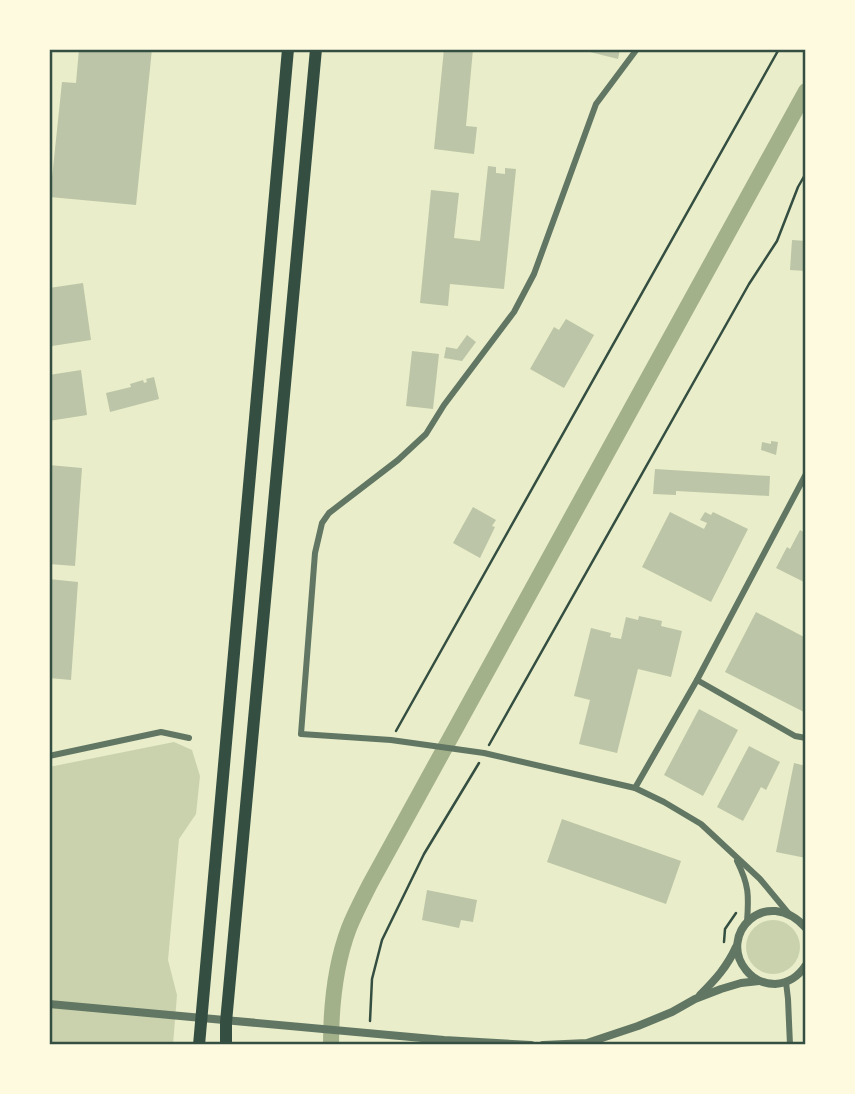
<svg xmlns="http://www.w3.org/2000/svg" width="855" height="1094" viewBox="0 0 855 1094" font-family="'Fira Sans Condensed',sans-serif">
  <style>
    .green { fill: #cad2ad }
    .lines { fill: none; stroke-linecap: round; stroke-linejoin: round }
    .canal { stroke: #a3b18a; stroke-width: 16 }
    .building { fill: #bcc5a7 }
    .path { stroke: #344e41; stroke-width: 2.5 }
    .minor { stroke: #617663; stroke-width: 6 }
    .tertiary { stroke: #617663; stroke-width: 8 }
    .motorway { stroke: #344e41; stroke-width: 12 }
    .neatline { fill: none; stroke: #344e41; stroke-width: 2.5 }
  </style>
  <rect width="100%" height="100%" fill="#e9edc9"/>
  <g class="green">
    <path d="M174,742L192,750L200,776L196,814L179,839L168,960L177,995L173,1045H49V767Z"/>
    <circle cx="773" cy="947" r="27"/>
  </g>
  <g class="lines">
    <path class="canal" d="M331,1045C331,1006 335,965 349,928C355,913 363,898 370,884L806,91"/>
  </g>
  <g class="building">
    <path d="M79,49H152L136,205L50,197L62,82L76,83Z"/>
    <path d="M444,49H473L466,126L477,127L474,154L434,149Z"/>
    <path d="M578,49H620L618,59Z"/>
    <path d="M488,166L496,167V173L505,174V168L516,169L504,289L450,284L448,306L420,303L431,190L459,193L454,238L480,241Z"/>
    <path d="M792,240L806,241V271L790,270Z"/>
    <path d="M83,283L91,340L52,346L49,325V288Z"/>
    <path d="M566,319L594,335L564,388L530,369L554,327L559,330Z"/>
    <path d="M467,335L476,342L462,361L444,358L446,347L457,349Z"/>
    <path d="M412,351L439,354L433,409L406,406Z"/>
    <path d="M81,370L87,415L49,421V375Z"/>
    <path d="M154,377L159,399L110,412L106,393L131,387L130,384L143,380L144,383L147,382L146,379Z"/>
    <path d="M771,441L778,442L776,455L761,450L762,442L771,444Z"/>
    <path d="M49,465L82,468L75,566L49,564Z"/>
    <path d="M655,469L770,476L769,496L676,491V495L653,494Z"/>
    <path d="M473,507L496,520L492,526L495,527L480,558L453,543Z"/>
    <path d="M670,512L704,529L707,523L700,520L705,512L711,515L713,512L748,529L711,602L642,567Z"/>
    <path d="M800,530L806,533V583L776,568L787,547L790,549Z"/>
    <path d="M49,579L78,582L71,680L49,678Z"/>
    <path d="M756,612L806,638V713L725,672Z"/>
    <path d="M639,616L662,621L661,626L682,631L671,677L638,669L617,753L579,744L590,700L574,696L591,628L611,633L610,637L621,639L626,617L638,620Z"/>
    <path d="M699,709L738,730L703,796L664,775Z"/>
    <path d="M749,746L780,762L766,790L761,787L743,821L717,807Z"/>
    <path d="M794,763L806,766V858L776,852Z"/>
    <path d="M562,819L681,861L666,904L547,862Z"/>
    <path d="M427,890L477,900L473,922L461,920L459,928L422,920Z"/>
  </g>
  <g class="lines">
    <g class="path">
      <path d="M396,731L779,49"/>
      <path d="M489,745L749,284L777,241L798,187L806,173"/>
      <path d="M724,942L725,929L736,913"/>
      <path d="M370,1021L372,979L382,940L424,854L479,763"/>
    </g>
    <g class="minor">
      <path d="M637,49L596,104L534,274L514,312L444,405L426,434L398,460L329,513L322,523L315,553L301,734L391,740L484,753L635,788L664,802L701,824L760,879L789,914"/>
      <path d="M697,680L795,736L806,738"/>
      <path d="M49,756L161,732L189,738"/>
      <path d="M635,788L697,680L806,474"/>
      <path d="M737,861C749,885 749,895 747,922"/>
      <path d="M786,982L788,999L790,1045"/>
    </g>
    <g class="tertiary">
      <path d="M806,928C766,884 717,935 746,970C753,979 764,984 775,984C789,983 798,977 806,965"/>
      <path d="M700,995C715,980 727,967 736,947"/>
      <path d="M49,1004L444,1040L531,1045"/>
      <path d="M543,1045L587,1043L638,1026L672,1012L695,999L721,989L741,983L759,981"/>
    </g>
    <g class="motorway">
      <path d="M199,1045L288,49"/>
      <path d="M226,1045V1022L316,49"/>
    </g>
  </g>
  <rect width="855" height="1094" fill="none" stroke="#fefae0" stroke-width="102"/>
  <rect x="51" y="51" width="753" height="992" class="neatline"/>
</svg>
